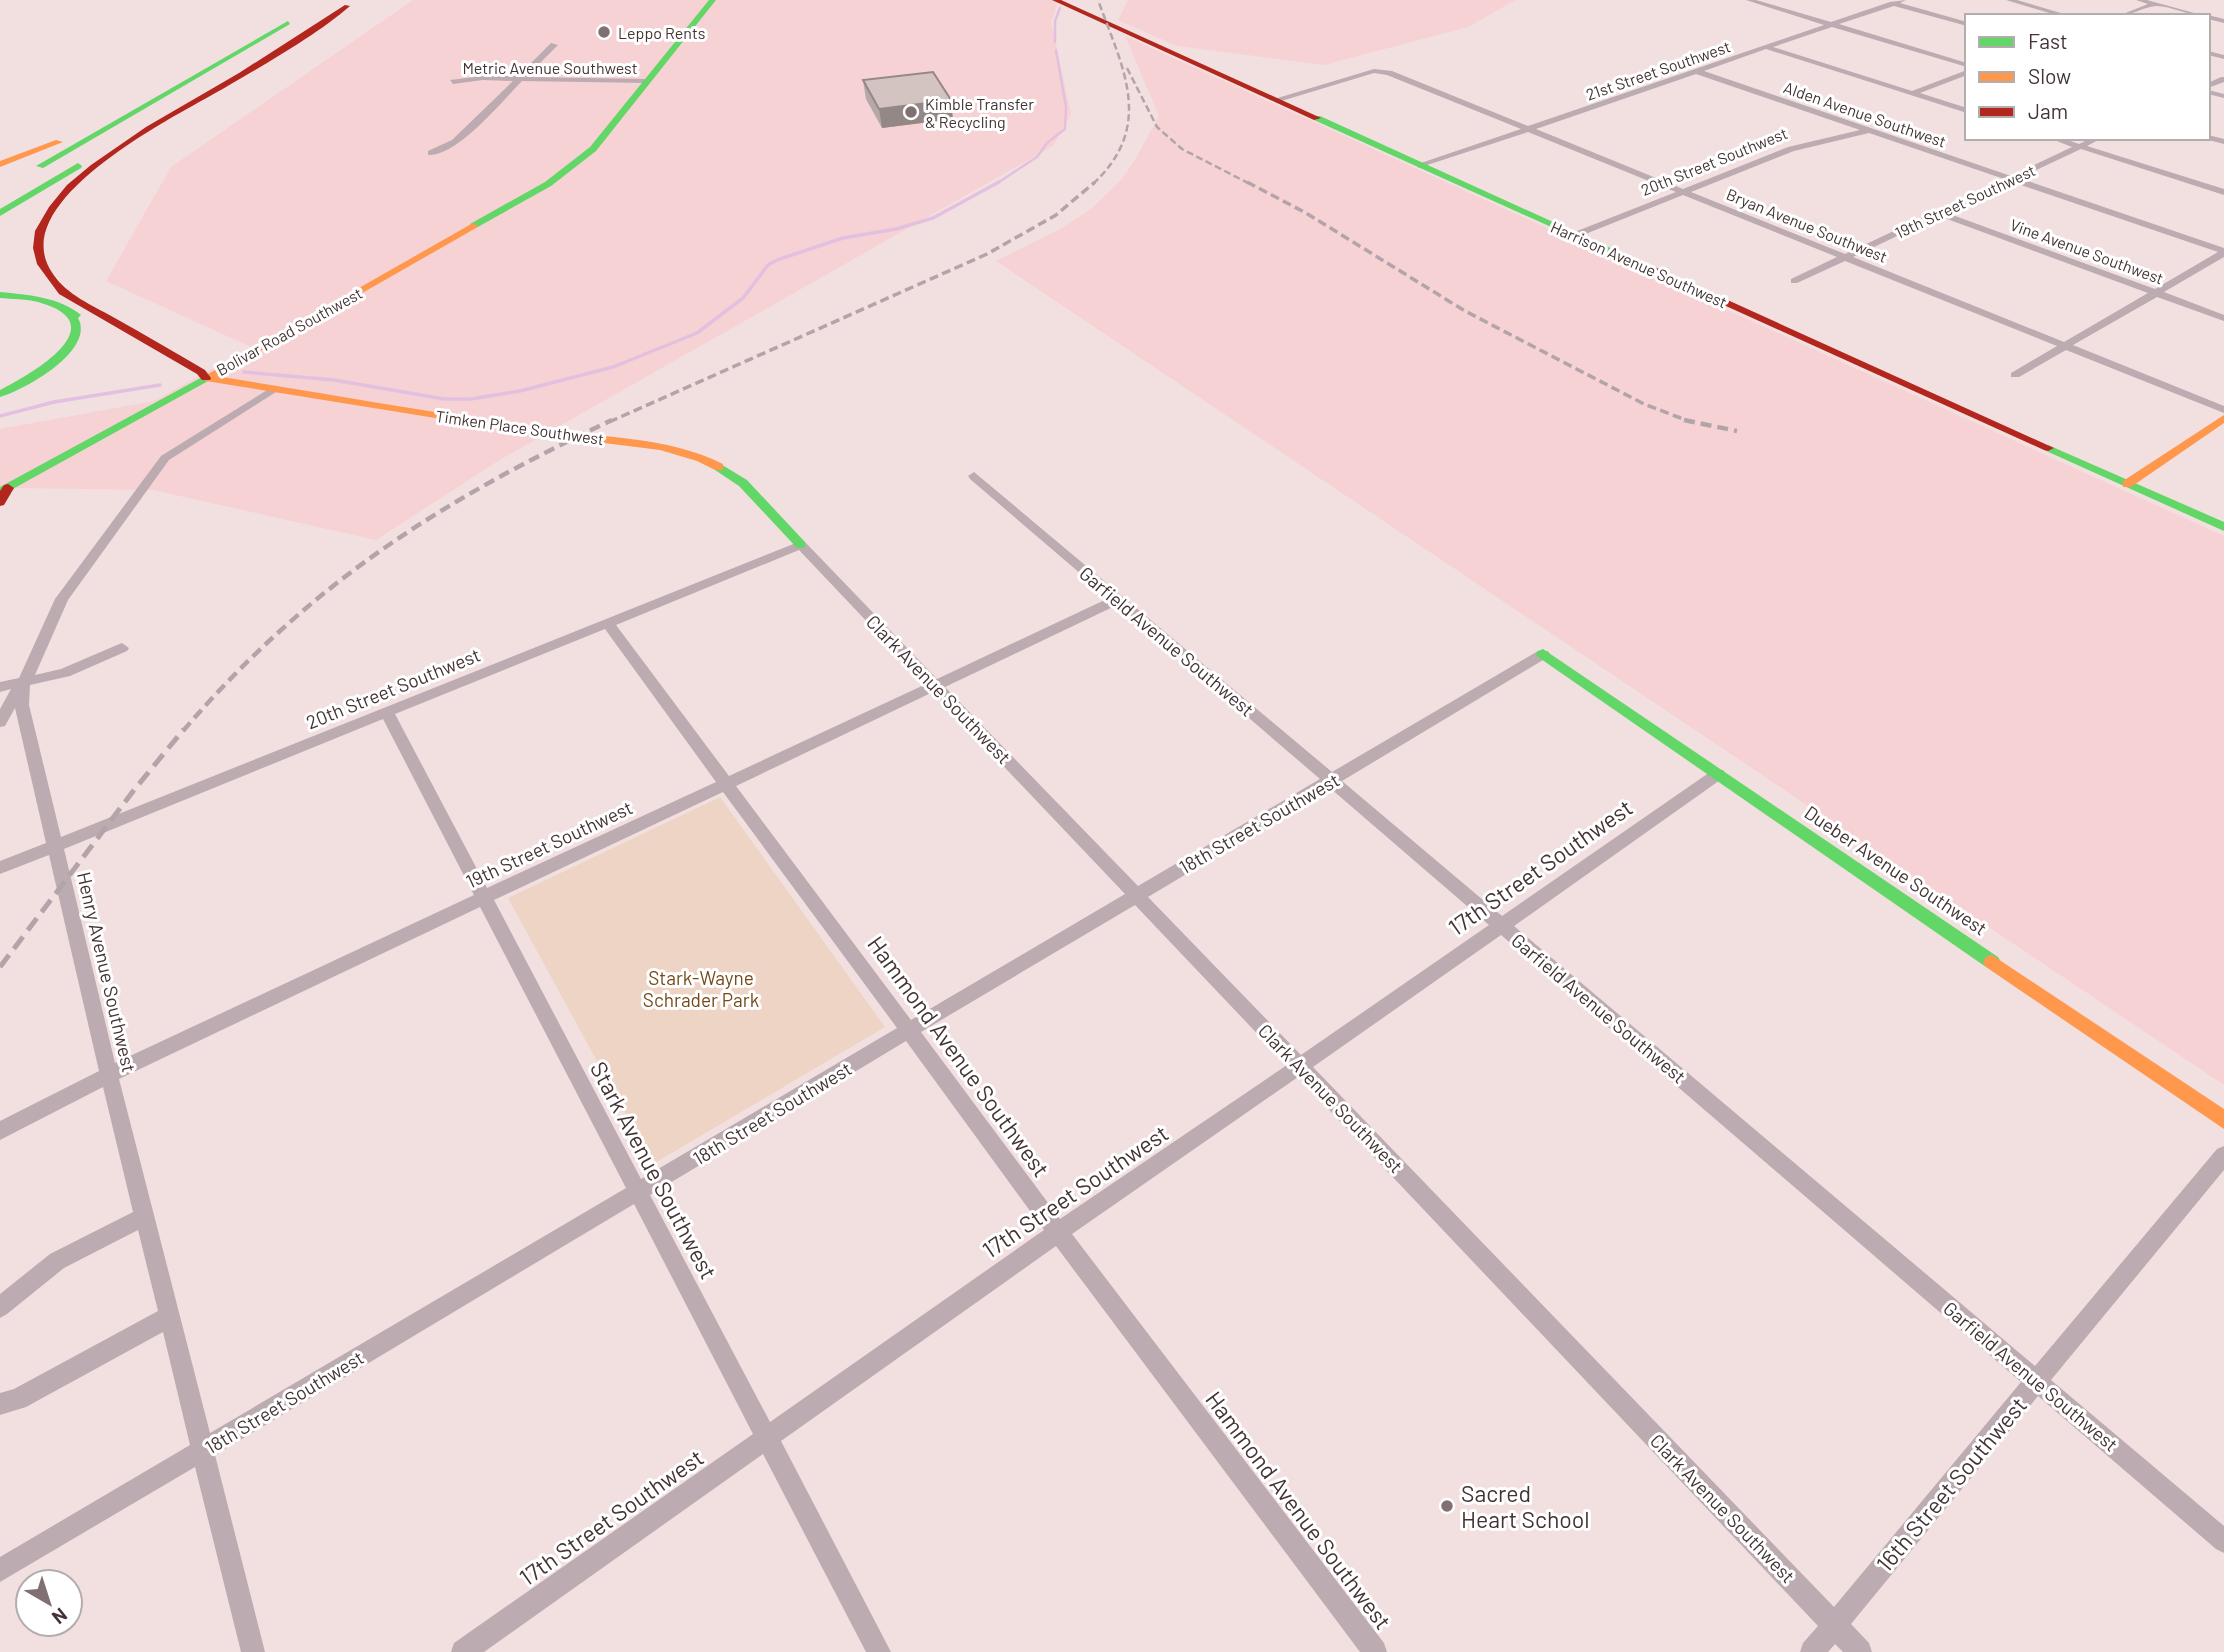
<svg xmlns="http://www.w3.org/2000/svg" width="2224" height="1652" viewBox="0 0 2224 1652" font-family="Barlow,sans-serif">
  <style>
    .built { fill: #f6d2d4 }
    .green { fill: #edd4c5 }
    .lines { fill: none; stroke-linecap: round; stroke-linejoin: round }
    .stream-far1 { stroke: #e3c0df; stroke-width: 2.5 }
    .stream { stroke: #e3c0df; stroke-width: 3.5 }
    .street { fill: #bcabb1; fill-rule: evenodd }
    .fast { fill: #63d668; fill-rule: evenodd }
    .slow { fill: #ff974d; fill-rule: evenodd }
    .jam { fill: #b3261e; fill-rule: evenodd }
    .rail-far3 { stroke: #b3a4a9; stroke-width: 2.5; stroke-dasharray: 7 3.5; stroke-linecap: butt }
    .rail-far2 { stroke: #b3a4a9; stroke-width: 3.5; stroke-dasharray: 9 4.5; stroke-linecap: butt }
    .rail-far1 { stroke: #b3a4a9; stroke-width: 4.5; stroke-dasharray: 11 6; stroke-linecap: butt }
    .rail { stroke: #b3a4a9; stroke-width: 5; stroke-dasharray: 15 8; stroke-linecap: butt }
    .wall { fill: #b5a8a6 }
    .shaded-wall { fill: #948887 }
    .building { fill: #d3c3c1; stroke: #948887; stroke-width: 2 }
    .poi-dot { fill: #807071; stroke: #fff; stroke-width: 2.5 }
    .labels { text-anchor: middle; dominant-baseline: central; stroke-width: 6; stroke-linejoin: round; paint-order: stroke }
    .far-poi-label { font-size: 16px; fill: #433334; stroke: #fff; text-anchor: start }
    .far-street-label { font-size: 16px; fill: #433334; stroke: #fff }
    .street-label { font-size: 19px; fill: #433334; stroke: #fff }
    .park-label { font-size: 19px; fill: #754a1a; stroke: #fff }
    .near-street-label { font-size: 23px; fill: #433334; stroke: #fff }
    .near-poi-label { font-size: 23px; fill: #433334; stroke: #fff; text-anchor: start }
  </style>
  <rect width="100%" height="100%" fill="#f2e0e1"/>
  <g class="built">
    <path d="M413,0H1059L1051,22L1071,114L1053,146L498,461L376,540L153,490L8,488L0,492V429L154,401L251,347L106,281L171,167Z"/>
    <path d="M1128,0H1516L1468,27L1324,65L1177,46L1118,20Z"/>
    <path d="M1125,36L2224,536V1085L996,261L1060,229L1091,209L1122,179L1136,158L1159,116Z"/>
  </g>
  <path class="green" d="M720,797L885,1027L653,1164L508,898Z"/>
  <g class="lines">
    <g class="stream-far1">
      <path d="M1055,42V21L1060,8"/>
      <path d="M996,184L1037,157L1047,143L1065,129L1066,107L1056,50"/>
    </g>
    <g class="stream">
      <path d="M244,372L334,380L444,399H471L520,391L613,367L697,333L743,298L768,265L777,260L843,238L896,229L933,218L999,182"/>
      <path d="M0,416L54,402L160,385"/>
    </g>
    <g class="street">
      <path d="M1746,0H1756L1831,22L1890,2L1906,0L1900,3L1967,22V26L1894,6L1839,24L1967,63V67L1832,27L1773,47L1912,91L1967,70V75L1920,93L1967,108V113L1766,49L1704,71L2011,176L2072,147L2049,138H2062L2079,144L2091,138H2102L2087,146L2224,189V195L2081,149L2019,178L2224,248V257L2164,292L2224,315V321L2157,297L2073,345L2224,406V413L2066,350L2019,377H2011V373L2057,346L1845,261L1797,283H1791V279L1837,257L1683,195L1578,237H1572V233L1676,192L1528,132L1418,168V164L1521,129L1387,75L1374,73L1278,102L1271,100L1374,69L1392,71L1528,126L1824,25ZM1696,74L1860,130L1788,147L1683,189L1536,129ZM1869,133L2004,179L1845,254L1691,192L1794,151ZM2012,182L2218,252L2155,289L1947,213ZM1939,216L2148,293L2064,342L1853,257Z"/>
      <path d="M2006,0H2017L2071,16H2059Z"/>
      <path d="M2136,0H2147L2205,16C2188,16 2172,6 2156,6C2143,7 2131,16 2118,16L2148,4Z"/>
      <path d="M2208,15L2224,19V23L2208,19V16H2205Z"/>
      <path d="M551,43L558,45L526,77L647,79L651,81L647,83L522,81C501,102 458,156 428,155V151L452,140L513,81L483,80L453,84L450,80L483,76H518Z"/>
      <path d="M2208,51L2224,55V59L2208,55Z"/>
      <path d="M2221,77H2224V82L2208,88V83Z"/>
      <path d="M2208,90L2224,94V98L2208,94Z"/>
      <path d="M2208,135L2224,139V144L2205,139L2208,138Z"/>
      <path d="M272,387L277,390L276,392L169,460L68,600L35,675L61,669L117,645L122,643L129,648L127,651L70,676L30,685L29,705L61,837L801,541L805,542L937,679L1109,598L970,479L968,476L974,472L1332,772L1538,651H1548L1550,654L1548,657L1342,781L1502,916L1713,770H1723L1726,774L1723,778L1514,926L2035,1366L2217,1149L2224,1146V1170L2051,1380L2224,1526V1553L2216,1549L2038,1396L1851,1624L1869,1643L1872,1652H1843L1835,1644L1828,1652H1800L1803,1643L1818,1626L1298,1077L1072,1234L1384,1643L1387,1652H1360L1056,1246L781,1441L891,1652H866L763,1454L484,1652H451L454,1643L753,1434L634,1204L215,1455L265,1652H241L195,1467L0,1582V1557L190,1445L163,1332L26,1407L0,1415V1393L14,1389L158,1311L138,1230L64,1268L7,1314L0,1318V1294L50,1254L133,1212L103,1087L0,1140V1121L99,1071L49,855L0,874V861L46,843L15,708L5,726L0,727V709L11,689L0,692V682L19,678L55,599L161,456ZM799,550L926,684L729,776L616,625ZM1117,605L1320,779L1138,886L945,687ZM605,629L716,782L487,888L395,714ZM933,692L1125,894L911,1020L736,786ZM383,719L474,895L115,1063L64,849ZM1330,788L1489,925L1301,1055L1148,897ZM723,792L897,1028L641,1179L494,900ZM1135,905L1287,1065L1060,1219L921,1032ZM480,907L626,1188L210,1433L119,1079ZM1501,935L2021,1382L1834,1607L1313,1067ZM906,1041L1044,1230L770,1422L650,1195Z"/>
    </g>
    <g class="fast">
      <path d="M709,0H716L596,151L551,186L476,228H470V224L545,182L590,147Z"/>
      <path d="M288,21L290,24L43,168L36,166Z"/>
      <path d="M1314,116H1320L1639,261L1631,263L1314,120Z"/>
      <path d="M78,163L82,166L81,168L0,216V209Z"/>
      <path d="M0,292C29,295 59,297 81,315L78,318C96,350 25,390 0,397V390C32,374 118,324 38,302C27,299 12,299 0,298Z"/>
      <path d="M206,375L211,378L210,380L0,496V487Z"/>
      <path d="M2048,445L2224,522V531L2044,450V446Z"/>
      <path d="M719,463L747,480L805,542V548H797L739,486L715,470V464Z"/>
      <path d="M1543,649L1998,957L2001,962L1998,967L1992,969L1986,967L1538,657L1536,654L1538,651Z"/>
    </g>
    <g class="slow">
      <path d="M56,140L63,142L0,167V161Z"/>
      <path d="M473,223L478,226L476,228L217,376C325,394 433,412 542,429C603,438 667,436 723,464V470H715L697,461L660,450L548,436L206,381L201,378Z"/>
      <path d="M2224,415V423L2131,487H2123V481Z"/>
      <path d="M1992,955L2224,1109V1129L1986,967L1983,962L1986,957Z"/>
    </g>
    <g class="jam">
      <path d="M1052,0H1061L1321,118L1314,120Z"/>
      <path d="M345,5L350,6C318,34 264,65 226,87C178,115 1,201 53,274C67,295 92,305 113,317C144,334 174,352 205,370L211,378L210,380H202L197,374L59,294L37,264L33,248L35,231L49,207L67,185L91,165L146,127L239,73Z"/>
      <path d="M1631,259H1637L2054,448L2048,451L2044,450L1631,263Z"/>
      <path d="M8,484L14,488L4,505L0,506V491L4,485Z"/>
    </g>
    <g class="rail-far3">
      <path d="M1127,68L1157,127L1182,149L1250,184"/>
      <path d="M1093,184C1156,125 1122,67 1098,0"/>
    </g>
    <g class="rail-far2">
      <path d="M1247,182L1306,213L1465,311L1644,404L1691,422"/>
      <path d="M609,422L987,254L1056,215L1095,182"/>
    </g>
    <g class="rail-far1">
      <path d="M1684,420L1737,431"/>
      <path d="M183,731C308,585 440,501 612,420"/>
    </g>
    <path class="rail" d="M0,967L134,790L184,729"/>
  </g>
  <path class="wall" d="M863,80L953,119L882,128L866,99Z"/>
  <path class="shaded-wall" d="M951,100L953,119L882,128L879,109Z"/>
  <path class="building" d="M933,72L951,100L879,109L863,80Z"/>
  <g class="poi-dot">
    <circle cx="604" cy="32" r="7"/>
    <circle cx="911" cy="112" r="7"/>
    <circle cx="1447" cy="1506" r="7"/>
  </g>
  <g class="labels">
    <g class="far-poi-label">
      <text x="618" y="32">Leppo Rents</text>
      <text x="925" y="103">Kimble Transfer<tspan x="925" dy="18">&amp; Recycling</tspan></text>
    </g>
    <g class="far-street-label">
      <text x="550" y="67">Metric Avenue Southwest</text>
      <text transform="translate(1658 70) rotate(-19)">21st Street Southwest</text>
      <text transform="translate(1865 114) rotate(19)">Alden Avenue Southwest</text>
      <text transform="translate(1714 161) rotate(-22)">20th Street Southwest</text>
      <text transform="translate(1965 201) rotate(-25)">19th Street Southwest</text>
      <text transform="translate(1807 225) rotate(22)">Bryan Avenue Southwest</text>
      <text transform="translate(2087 251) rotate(20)">Vine Avenue Southwest</text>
      <text transform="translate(1639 264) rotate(24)">Harrison Avenue Southwest</text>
      <text transform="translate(289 331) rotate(-29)">Bolivar Road Southwest</text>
      <text transform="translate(520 427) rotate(8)">Timken Place Southwest</text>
    </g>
    <g class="street-label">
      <text transform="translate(1167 641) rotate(40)">Garfield Avenue Southwest</text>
      <text transform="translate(393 688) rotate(-22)">20th Street Southwest</text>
      <text transform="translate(939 689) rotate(46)">Clark Avenue Southwest</text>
      <text transform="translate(1259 823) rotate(-30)">18th Street Southwest</text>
      <text transform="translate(549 844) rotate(-25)">19th Street Southwest</text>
      <text transform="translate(1896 870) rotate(34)">Dueber Avenue Southwest</text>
      <text transform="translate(107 972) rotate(77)">Henry Avenue Southwest</text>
      <text transform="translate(1599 1008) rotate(40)">Garfield Avenue Southwest</text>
      <text transform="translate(1331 1098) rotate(46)">Clark Avenue Southwest</text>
      <text transform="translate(772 1113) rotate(-31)">18th Street Southwest</text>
      <text transform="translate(2031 1376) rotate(40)">Garfield Avenue Southwest</text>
      <text transform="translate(284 1402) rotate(-31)">18th Street Southwest</text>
      <text transform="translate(1723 1508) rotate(46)">Clark Avenue Southwest</text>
    </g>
    <g class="park-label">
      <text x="701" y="977">Stark-Wayne<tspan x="701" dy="22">Schrader Park</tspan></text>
    </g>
    <g class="near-street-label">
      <text transform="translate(1540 867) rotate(-35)">17th Street Southwest</text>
      <text transform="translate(959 1056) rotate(54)">Hammond Avenue Southwest</text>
      <text transform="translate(654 1170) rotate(62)">Stark Avenue Southwest</text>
      <text transform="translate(1075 1191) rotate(-34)">17th Street Southwest</text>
      <text transform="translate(1951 1484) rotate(-50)">16th Street Southwest</text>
      <text transform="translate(1299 1510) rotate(53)">Hammond Avenue Southwest</text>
      <text transform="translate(611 1517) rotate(-35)">17th Street Southwest</text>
    </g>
    <g class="near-poi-label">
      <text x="1461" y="1493">Sacred<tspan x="1461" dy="26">Heart School</tspan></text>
    </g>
  </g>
  <rect x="1965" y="14" width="245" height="126" fill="#ffffff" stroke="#b4adae" stroke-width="2"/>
  <rect x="1979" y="37" width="35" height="10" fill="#63d668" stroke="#b4adae" stroke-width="2"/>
  <text x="2028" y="49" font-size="21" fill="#433334">Fast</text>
  <rect x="1979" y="72" width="35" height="10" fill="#ff974d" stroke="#b4adae" stroke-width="2"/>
  <text x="2028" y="84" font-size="21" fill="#433334">Slow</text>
  <rect x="1979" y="107" width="35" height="10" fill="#b3261e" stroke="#b4adae" stroke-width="2"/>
  <text x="2028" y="119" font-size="21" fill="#433334">Jam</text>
  <g transform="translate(49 1603) rotate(141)"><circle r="33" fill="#ffffff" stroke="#b4adae" stroke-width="2"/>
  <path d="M0-5L12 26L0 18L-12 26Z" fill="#807071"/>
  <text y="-10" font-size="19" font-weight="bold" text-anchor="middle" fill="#433334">N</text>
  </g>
</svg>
